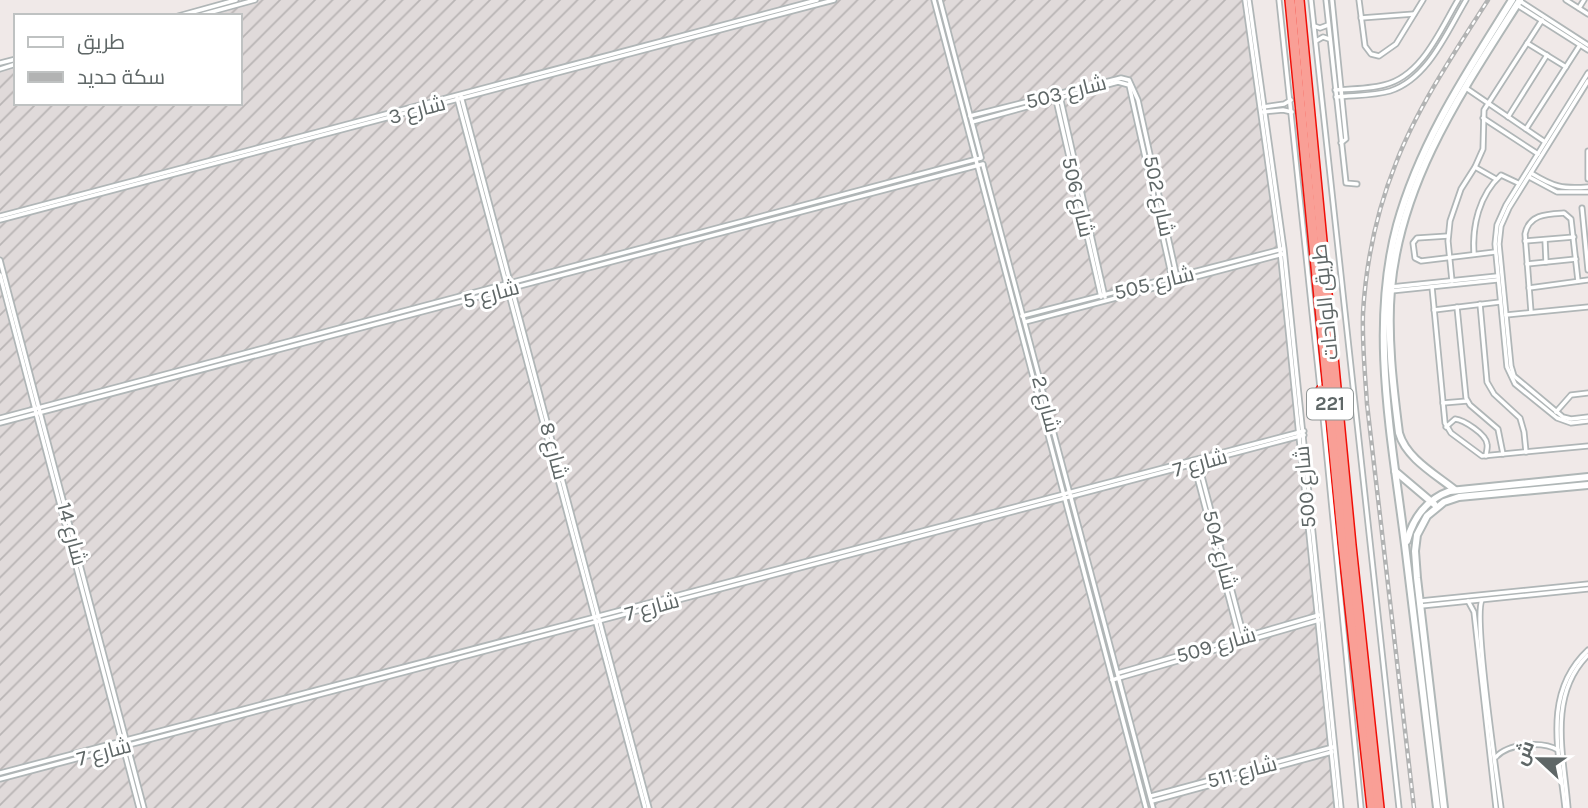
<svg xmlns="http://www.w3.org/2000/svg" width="1588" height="808" viewBox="0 0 1588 808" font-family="Karla,Cairo,sans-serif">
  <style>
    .industrial { fill: url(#industrial-furrows) }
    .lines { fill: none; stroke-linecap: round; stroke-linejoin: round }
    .street-casing { stroke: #b0b6b7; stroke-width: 7 }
    .secondary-casing { stroke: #b0b7b7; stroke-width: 10 }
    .highway-casing { stroke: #f00f08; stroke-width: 12 }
    .street { stroke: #fff; stroke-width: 3.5 }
    .secondary { stroke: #fff; stroke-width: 6 }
    .highway { stroke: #f99f96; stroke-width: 9 }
    .rail-casing { stroke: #b2b3b3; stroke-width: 4.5 }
    .rail { stroke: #fff; stroke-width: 2; stroke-dasharray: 5; stroke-linecap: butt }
    .labels { text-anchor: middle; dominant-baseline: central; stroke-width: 6; stroke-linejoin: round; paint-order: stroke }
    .shield { fill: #fff; stroke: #8f9595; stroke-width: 2 }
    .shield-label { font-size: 19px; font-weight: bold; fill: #5f6767 }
    .street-label { font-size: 21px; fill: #5f6767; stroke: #fff }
  </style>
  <defs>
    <pattern id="industrial-furrows" width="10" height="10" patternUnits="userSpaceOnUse" patternTransform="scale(1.75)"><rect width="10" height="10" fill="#e0dada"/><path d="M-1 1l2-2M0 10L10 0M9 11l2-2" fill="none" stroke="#b9b5b5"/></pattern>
  </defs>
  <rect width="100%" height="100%" fill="#f0e9e8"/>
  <path class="industrial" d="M249,0H1248L1260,114L1279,248L1300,430L1343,808H0V66L16,62V103H240V16H190Z"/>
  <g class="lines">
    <g class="street-casing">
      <g id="street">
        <path d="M934,0L1146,808"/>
        <path d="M940,0L981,157"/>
        <path d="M1245,0L1280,250L1337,808"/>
        <path d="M1249,0L1284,249L1341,808"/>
        <path d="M1279,0L1320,388"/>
        <path d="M1311,0L1399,808"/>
        <path d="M1326,0L1346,183L1357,184"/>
        <path d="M1332,0L1346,139L1341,143"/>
        <path d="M1359,0L1365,46L1371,54L1379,56L1396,44L1423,0"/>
        <path d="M1566,0L1588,14"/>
        <path d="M1520,1L1588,45"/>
        <path d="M1517,5L1588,50"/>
        <path d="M1579,8L1584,0"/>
        <path d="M178,16L236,0"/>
        <path d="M197,16L255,0"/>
        <path d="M1361,18L1414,14"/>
        <path d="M1314,26L1320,28L1328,25"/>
        <path d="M1316,41L1323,37L1329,39"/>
        <path d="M1527,43L1566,67"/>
        <path d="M0,63L16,59"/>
        <path d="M0,69L16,64"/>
        <path d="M1588,73L1506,205L1497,225L1495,244L1507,367L1515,384L1557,418L1571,423L1588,421"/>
        <path d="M1588,81L1509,208L1501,226L1499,244L1511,366L1514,376L1563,417L1571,419L1588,417"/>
        <path d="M1466,88L1545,142"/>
        <path d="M1335,90C1351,89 1369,89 1384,85C1422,76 1440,30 1458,0"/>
        <path d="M461,96L649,808"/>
        <path d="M1060,96L1105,297"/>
        <path d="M1336,97C1353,95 1373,96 1390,91C1428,79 1447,32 1466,0"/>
        <path d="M457,98L645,808"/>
        <path d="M1056,100L1101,297"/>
        <path d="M1263,107L1284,104L1291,100"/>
        <path d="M1263,112L1283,110L1292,112"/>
        <path d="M970,116L1121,78L1129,80L1138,100L1178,282"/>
        <path d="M1508,117L1547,55"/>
        <path d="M1483,118L1538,154"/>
        <path d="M972,122L1118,82L1129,85L1173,283"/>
        <path d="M1526,129L1580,45"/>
        <path d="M1588,151V179"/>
        <path d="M983,165L1153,808"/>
        <path d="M1475,167L1496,179"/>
        <path d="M1531,173C1554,187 1562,189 1588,187"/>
        <path d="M1529,177L1557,192H1588"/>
        <path d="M1582,208L1588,270"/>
        <path d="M0,216L817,0"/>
        <path d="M0,220L834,0"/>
        <path d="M1448,236L1417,238L1413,243L1415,258L1421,261L1495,252"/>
        <path d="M1545,240L1546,262"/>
        <path d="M1525,241L1574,237"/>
        <path d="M1474,254C1472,226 1479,195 1501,175L1518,183"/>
        <path d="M0,260L144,808"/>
        <path d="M1527,264L1576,259"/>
        <path d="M0,275L139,808"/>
        <path d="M1452,281L1448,241L1450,221L1461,189L1475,167L1483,149L1484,110L1542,20"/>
        <path d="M1391,287L1497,276"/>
        <path d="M1432,287L1445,423L1451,433L1482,456L1588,446"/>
        <path d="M1529,288L1588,280"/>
        <path d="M1391,291L1497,280"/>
        <path d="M1480,304L1487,382L1494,394L1520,418L1524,432L1526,452"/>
        <path d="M1457,307L1466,398L1470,405L1498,429L1503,454"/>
        <path d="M1434,310L1500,302"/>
        <path d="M1531,312L1525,234C1529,214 1547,214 1564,213L1571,219L1578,281"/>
        <path d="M1506,315L1588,307"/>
        <path d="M1022,316L1282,249"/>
        <path d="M1025,322L1283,254"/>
        <path d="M1443,403L1467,401"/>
        <path d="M1322,406L1361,808"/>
        <path d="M1556,412L1571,395L1588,393"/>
        <path d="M0,418L981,158"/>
        <path d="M0,423L983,164"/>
        <path d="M1446,427L1455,419C1464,420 1486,434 1487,444C1488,447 1486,453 1486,456"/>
        <path d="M1198,461L1244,637"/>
        <path d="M1194,465L1239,637"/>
        <path d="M1482,600C1473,618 1497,776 1501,808"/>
        <path d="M1420,601L1588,584"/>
        <path d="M1468,601L1474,612L1496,808"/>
        <path d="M1421,606L1588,589"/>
        <path d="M1118,673L1319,615"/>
        <path d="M1112,680L1319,620"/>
        <path d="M1496,757C1508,743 1543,741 1558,750"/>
        <path d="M0,773L1304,431"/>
        <path d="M0,779L1304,435"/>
        <path d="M1151,796L1333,747"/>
        <path d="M1152,801L1332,752"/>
        <path d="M1565,808C1559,752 1542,693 1588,650"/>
        <path d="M1568,808C1564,756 1547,696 1588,655"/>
      </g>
    </g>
    <g class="secondary-casing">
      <g id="secondary">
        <path d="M1395,471L1434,504"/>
        <path d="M1455,490C1435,474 1406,458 1399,433C1393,386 1387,336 1391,289C1401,179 1463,90 1520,0"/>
        <path d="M1407,541C1413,518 1427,499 1450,491L1588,477"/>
        <path d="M1437,808C1426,720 1416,633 1405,545C1392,440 1369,329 1397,225C1420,142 1467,72 1512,0"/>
        <path d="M1444,808L1417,578L1415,551L1417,535L1427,516L1444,502L1459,497L1588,485"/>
      </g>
    </g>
    <g class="highway-casing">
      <g id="highway">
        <path d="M1290,0L1343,544L1372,808"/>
        <path d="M1299,0L1351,545L1379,808"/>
        <path d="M1321,390L1327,409"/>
      </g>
    </g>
    <use href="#street" class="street"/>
    <use href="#secondary" class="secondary"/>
    <use href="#highway" class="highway"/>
    <g class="rail-casing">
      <path id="rail" d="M1414,808L1367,404C1365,374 1362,343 1363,313C1366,262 1377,210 1396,163C1417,108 1456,50 1488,0"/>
    </g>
    <use href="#rail" class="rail"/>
  </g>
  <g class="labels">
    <rect class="shield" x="1307" y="388.5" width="46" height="31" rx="5"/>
    <g class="shield-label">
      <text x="1330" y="404">221</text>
    </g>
    <g class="street-label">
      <text transform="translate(1066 92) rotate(-14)">شارع 503</text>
      <text transform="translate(417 110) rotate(-15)">شارع 3</text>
      <text transform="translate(1159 196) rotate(78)">شارع 502</text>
      <text transform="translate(1078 197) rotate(77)">شارع 506</text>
      <text transform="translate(1154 283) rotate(-14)">شارع 505</text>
      <text transform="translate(491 294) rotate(-15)">شارع 5</text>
      <text transform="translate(1325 302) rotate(-96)">طريق الواحات</text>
      <text transform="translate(1046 404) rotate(75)">شارع 2</text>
      <text transform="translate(554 451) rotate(75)">شارع 8</text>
      <text transform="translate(1200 463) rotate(-15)">شارع 7</text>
      <text transform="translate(1305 487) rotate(-95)">شارع 500</text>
      <text transform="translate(72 534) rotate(75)">شارع 14</text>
      <text transform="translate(1220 550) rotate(75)">شارع 504</text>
      <text transform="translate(652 607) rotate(-15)">شارع 7</text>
      <text transform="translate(1216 645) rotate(-16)">شارع 509</text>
      <text transform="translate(104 752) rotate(-15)">شارع 7</text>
      <text transform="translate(1242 772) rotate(-15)">شارع 511</text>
    </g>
  </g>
  <rect x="14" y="14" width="228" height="91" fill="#ffffff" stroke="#bfc2c2" stroke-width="2"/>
  <rect x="28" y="37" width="35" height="10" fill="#ffffff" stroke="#bfc2c2" stroke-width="2"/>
  <text x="77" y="49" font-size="21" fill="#5f6767">طريق</text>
  <rect x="28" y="72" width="35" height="10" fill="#b2b3b3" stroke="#bfc2c2" stroke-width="2"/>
  <text x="77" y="84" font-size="21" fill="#5f6767">سكة حديد</text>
  <g transform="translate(1539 759) rotate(292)" stroke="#ffffff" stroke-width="5" paint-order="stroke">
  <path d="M0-5L12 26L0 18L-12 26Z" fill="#5f6767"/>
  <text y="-10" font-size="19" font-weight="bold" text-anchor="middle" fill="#5f6767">ش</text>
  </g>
</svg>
